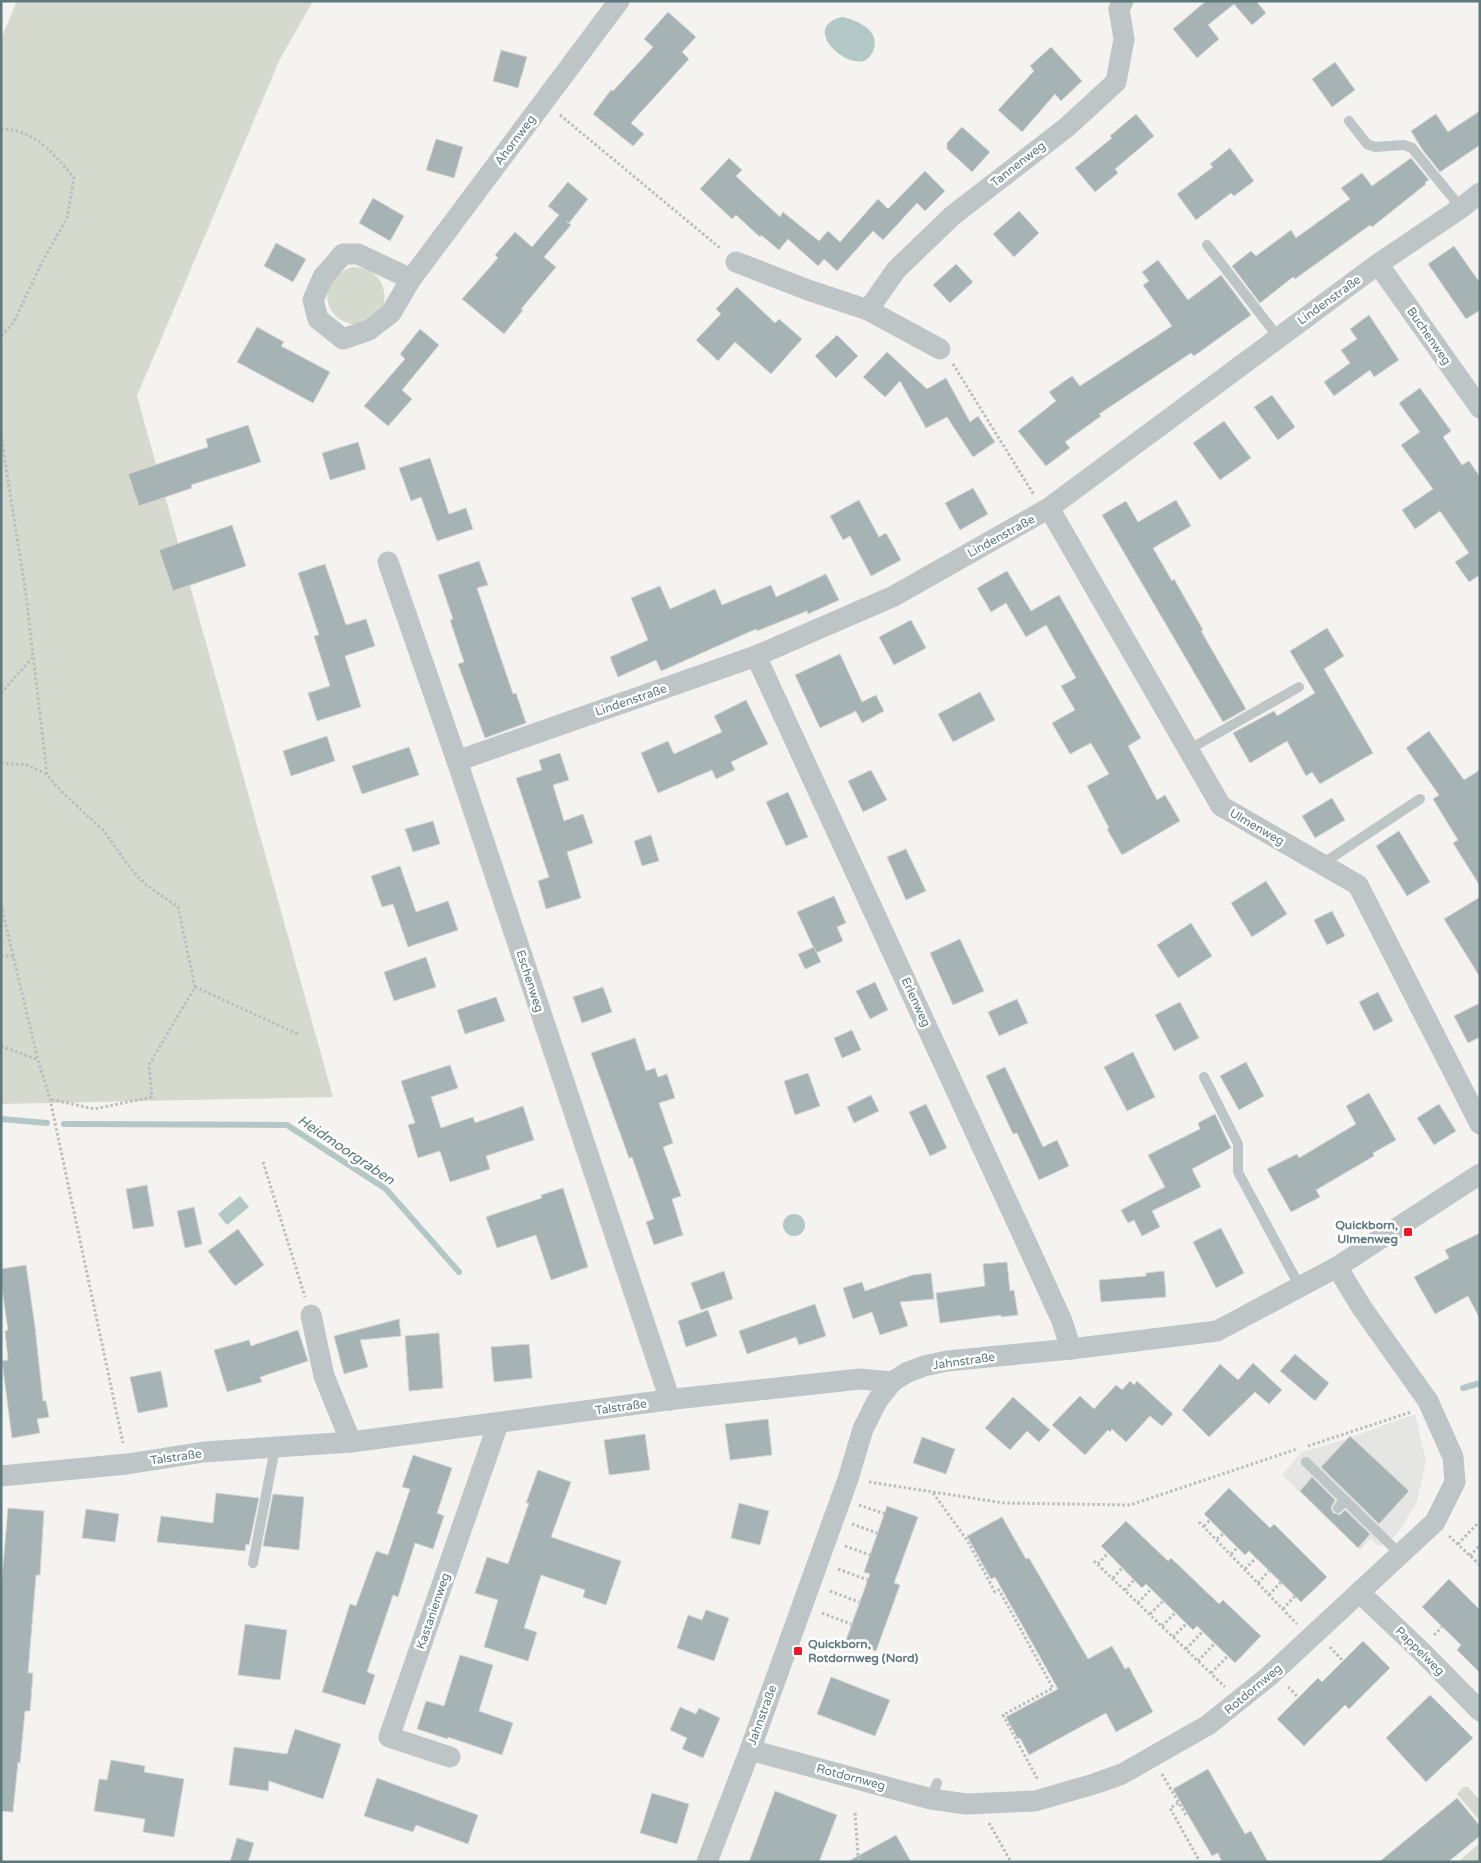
<svg xmlns="http://www.w3.org/2000/svg" width="1481" height="1863" viewBox="0 0 1481 1863" font-family="'Varela Round',sans-serif">
  <style>
    .built { fill: #e5e5e3 }
    .green { fill: #d6dace }
    .water { fill: #b3c7c6 }
    .lines { fill: none; stroke-linecap: round; stroke-linejoin: round }
    .stream { stroke: #b3c7c6; stroke-width: 6 }
    .building { fill: #a5b3b4; stroke: #d5d4d3 }
    .path { stroke: #b8bdbe; stroke-width: 3; stroke-dasharray: 2.5 2.5; stroke-linecap: butt }
    .service { stroke: #bec5c7; stroke-width: 10 }
    .minor { stroke: #bec5c7; stroke-width: 21 }
    .poi-dot { fill: #f01424; stroke: #fff; stroke-width: 2 }
    .labels { text-anchor: middle; dominant-baseline: central; stroke-width: 5; stroke-linejoin: round; paint-order: stroke }
    .street-label { font-size: 12px; fill: #5d797d; stroke: #fff }
    .poi-label { font-size: 12px; font-weight: bold; fill: #5d797d; stroke: #fff; text-anchor: end }
    .water-label { font-size: 14px; font-style: italic; fill: #587a78; stroke: #fff }
  </style>
  <rect width="100%" height="100%" fill="#f4f3ef"/>
  <path class="built" d="M1415,1414L1426,1461L1417,1502L1397,1534L1380,1547L1370,1539L1360,1550L1282,1475L1302,1452L1340,1441Z"/>
  <g class="green">
    <path d="M17,1H313L280,59L137,396L333,1097L1,1104V39Z"/>
    <path d="M353,267C376,268 387,283 384,305L358,325C320,322 316,277 353,267Z"/>
    <path d="M1463,1787H1468L1480,1800V1821L1457,1794Z"/>
    <path d="M1480,1843V1862H1458Z"/>
  </g>
  <g class="water">
    <path d="M842,17C855,19 880,30 874,48C873,53 870,57 866,60C846,70 800,27 842,17Z"/>
    <path d="M240,1196L249,1207L227,1225L218,1214Z"/>
    <circle cx="794" cy="1225" r="11"/>
  </g>
  <g class="lines">
    <g class="stream">
      <path d="M1,1119L47,1123"/>
      <path d="M64,1124L287,1125L386,1189L459,1272"/>
      <path d="M1463,1388L1480,1383"/>
    </g>
  </g>
  <g class="building">
    <path d="M1206,1H1256L1266,13L1252,25L1234,4L1208,25L1219,39L1197,58L1173,29Z"/>
    <path d="M668,12L696,37L682,52L689,59L631,123L644,134L633,146L593,114L611,90L613,91L653,47L644,39Z"/>
    <path d="M1051,47L1082,81L1061,101L1055,94L1022,132L998,110L1034,71L1030,66Z"/>
    <path d="M501,50L527,57L518,88L493,81Z"/>
    <path d="M1335,62L1355,90L1332,107L1312,79Z"/>
    <path d="M1480,111V145L1440,172L1422,149L1411,131L1436,114L1448,132Z"/>
    <path d="M1136,114L1154,136L1115,169L1118,173L1095,192L1075,168L1112,138L1110,136Z"/>
    <path d="M962,127L990,152L972,172L947,149V143Z"/>
    <path d="M436,139L463,147L454,178L426,170Z"/>
    <path d="M1230,148L1254,181L1234,196L1231,193L1196,220L1177,194L1213,167L1210,164Z"/>
    <path d="M729,158L742,170L736,176L755,194L780,217L783,212L819,241L828,231L840,242L878,199L888,209L925,171L945,191L925,211L917,203L883,240L873,231L837,271L824,259L818,266L788,239L779,250L761,235L760,237L736,215L732,219L700,189Z"/>
    <path d="M1411,158L1429,180L1425,182L1426,184L1372,227L1370,225L1295,279L1293,277L1260,303L1232,266L1251,251L1256,256L1291,230L1296,238L1350,199L1341,188L1362,173L1372,186Z"/>
    <path d="M568,182L588,199L569,223L566,221L571,225L544,257L556,267L521,309L523,310L504,334L462,299L498,258L495,255L515,232L532,247L559,215L548,206Z"/>
    <path d="M373,198L404,216L390,241L359,223Z"/>
    <path d="M1019,211L1039,233L1014,257L993,234Z"/>
    <path d="M276,243L306,259L293,282L264,266Z"/>
    <path d="M1454,246L1480,283V310L1466,319L1428,264Z"/>
    <path d="M1158,260L1188,300L1221,275L1251,315L1194,356L1191,353L1099,414L1101,416L1065,442L1070,448L1046,466L1018,431L1056,401L1049,392L1072,376L1080,386L1172,326L1143,285L1149,281L1142,272Z"/>
    <path d="M956,264L973,282L950,303L933,285Z"/>
    <path d="M737,287L775,323L779,319L802,339L771,374L735,342L718,361L696,340L721,314L716,309Z"/>
    <path d="M1369,315L1399,360L1374,377L1370,370L1334,396L1324,382L1350,363L1341,350L1357,339L1350,329Z"/>
    <path d="M257,327L284,342L281,346L330,372L313,403L237,362Z"/>
    <path d="M420,329L439,345L402,390L412,399L388,426L364,406L405,359L400,354Z"/>
    <path d="M837,335L858,356L836,378L815,356Z"/>
    <path d="M887,352L927,389L946,378L970,422L978,416L995,442L973,457L947,417L926,428L900,381L885,397L863,377Z"/>
    <path d="M1420,388L1451,431L1443,437L1462,465L1469,461L1480,477V575L1469,582L1455,562L1469,553L1440,511L1415,529L1402,510L1433,489L1401,445L1420,432L1399,403Z"/>
    <path d="M1272,395L1295,427L1278,440L1254,407Z"/>
    <path d="M1224,421L1251,458L1220,480L1193,443Z"/>
    <path d="M248,425L261,462L191,485L192,488L139,506L128,474L208,447L206,439Z"/>
    <path d="M358,442L366,469L330,480L322,453Z"/>
    <path d="M430,458L449,514L466,508L473,529L437,541L421,497L411,501L399,468Z"/>
    <path d="M973,488L988,514L960,530L945,503Z"/>
    <path d="M859,500L879,537L886,533L901,560L871,576L850,536L843,540L830,516Z"/>
    <path d="M1176,500L1191,526L1153,548L1172,581L1174,579L1203,630L1201,631L1246,709L1223,722L1102,515L1126,501L1138,522Z"/>
    <path d="M232,525L246,566L173,591L159,550Z"/>
    <path d="M479,561L488,585L477,588L513,694L516,693L526,723L485,738L458,664L464,662L450,620L453,619L438,575Z"/>
    <path d="M325,564L346,625L366,619L375,646L345,656L361,707L317,721L308,693L330,686L314,636L319,635L298,573Z"/>
    <path d="M1007,571L1031,611L1059,595L1141,738L1128,746L1157,800L1165,795L1180,821L1122,855L1107,829L1109,828L1087,786L1109,774L1091,743L1070,754L1052,723L1075,710L1061,686L1076,678L1046,625L1026,637L1006,603L991,612L977,588Z"/>
    <path d="M826,574L839,600L808,614L807,611L757,631L756,629L661,671L656,660L618,677L610,657L648,640L631,598L660,586L670,609L715,589L722,605L771,585L776,597Z"/>
    <path d="M911,620L926,648L894,665L879,637Z"/>
    <path d="M1327,628L1344,656L1324,669L1373,753L1320,784L1312,772L1306,776L1287,741L1250,763L1233,733L1274,711L1277,716L1315,693L1290,651Z"/>
    <path d="M840,654L862,702L876,695L884,711L862,723L856,711L820,728L795,675Z"/>
    <path d="M980,692L995,720L953,742L938,714Z"/>
    <path d="M746,700L768,744L731,762L735,770L716,779L712,770L658,793L641,753L668,741L674,754L722,732L714,716Z"/>
    <path d="M1429,731L1464,780L1480,770V886L1453,843L1458,840L1433,799L1439,795L1406,748Z"/>
    <path d="M327,736L335,761L291,776L283,751Z"/>
    <path d="M409,747L419,775L362,794L352,766Z"/>
    <path d="M560,753L569,780L553,785L564,821L583,814L593,843L567,852L581,898L546,909L538,881L549,877L516,778L542,770L539,760Z"/>
    <path d="M871,770L887,800L863,812L848,781Z"/>
    <path d="M788,792L808,837L786,846L766,802Z"/>
    <path d="M1332,798L1345,820L1315,838L1302,816Z"/>
    <path d="M433,821L440,844L413,852L405,829Z"/>
    <path d="M1399,831L1430,882L1407,896L1376,846Z"/>
    <path d="M651,835L659,861L642,866L634,841Z"/>
    <path d="M906,849L926,891L906,900L887,857Z"/>
    <path d="M400,866L416,912L448,901L458,930L408,947L393,904L382,907L371,876Z"/>
    <path d="M1266,881L1287,914L1252,937L1231,903Z"/>
    <path d="M834,896L846,923L837,927L843,941L816,953L797,912Z"/>
    <path d="M1480,897V977L1444,919Z"/>
    <path d="M1332,911L1345,936L1327,945L1314,920Z"/>
    <path d="M1191,923L1212,956L1178,978L1157,945Z"/>
    <path d="M960,939L984,991L953,1005L930,953Z"/>
    <path d="M814,947L821,962L805,969L798,954Z"/>
    <path d="M426,957L436,987L394,1001L384,972Z"/>
    <path d="M875,982L888,1010L870,1019L856,991Z"/>
    <path d="M603,987L612,1012L582,1023L573,997Z"/>
    <path d="M1378,992L1393,1021L1374,1031L1359,1002Z"/>
    <path d="M496,997L505,1021L465,1034L457,1010Z"/>
    <path d="M1017,999L1028,1023L999,1036L988,1012Z"/>
    <path d="M1180,1002L1199,1038L1174,1051L1155,1015Z"/>
    <path d="M1480,1003V1037L1468,1043L1454,1016Z"/>
    <path d="M852,1030L861,1050L842,1058L834,1038Z"/>
    <path d="M635,1038L646,1071L655,1068L658,1077L667,1074L675,1098L659,1103L673,1143L663,1147L681,1196L672,1199L683,1235L654,1245L646,1222L654,1219L632,1157L629,1158L591,1053Z"/>
    <path d="M1133,1052L1155,1097L1127,1111L1104,1067Z"/>
    <path d="M1246,1062L1264,1096L1239,1110L1220,1076Z"/>
    <path d="M450,1065L458,1088L431,1097L441,1128L473,1117L475,1123L523,1106L534,1140L486,1156L490,1169L450,1182L440,1151L418,1158L408,1125L415,1123L401,1081Z"/>
    <path d="M1005,1067L1043,1147L1057,1140L1069,1166L1039,1180L1017,1133L1013,1134L986,1076Z"/>
    <path d="M808,1073L820,1106L795,1115L784,1081Z"/>
    <path d="M1369,1093L1396,1140L1373,1153L1374,1156L1316,1190L1320,1197L1291,1212L1267,1169L1297,1154L1299,1158L1356,1124L1346,1106Z"/>
    <path d="M871,1095L879,1111L854,1123L847,1107Z"/>
    <path d="M926,1104L947,1148L930,1156L909,1112Z"/>
    <path d="M1439,1104L1456,1131L1434,1145L1417,1118Z"/>
    <path d="M1215,1114L1231,1148L1192,1169L1201,1187L1152,1211L1160,1227L1142,1236L1134,1220L1128,1223L1121,1210L1165,1187L1148,1155L1200,1129L1198,1123Z"/>
    <path d="M147,1185L154,1226L133,1229L126,1189Z"/>
    <path d="M563,1188L588,1267L551,1280L536,1235L497,1248L486,1217L542,1198L541,1195Z"/>
    <path d="M194,1207L202,1244L185,1248L177,1211Z"/>
    <path d="M1221,1228L1244,1273L1216,1288L1193,1242Z"/>
    <path d="M238,1229L264,1265L235,1286L208,1251Z"/>
    <path d="M1480,1233V1319L1468,1296L1435,1314L1414,1277L1449,1258L1445,1250Z"/>
    <path d="M1007,1262L1010,1291L1014,1290L1018,1315L1001,1317V1315L940,1323L936,1293L985,1286L983,1264Z"/>
    <path d="M26,1265L35,1327L43,1401H46L49,1417L37,1419L40,1433L12,1438L2,1361L8,1360L5,1331L8,1330L1,1282V1269Z"/>
    <path d="M724,1271L733,1299L701,1310L691,1283Z"/>
    <path d="M1164,1271L1166,1297L1101,1302L1099,1280L1146,1276V1273Z"/>
    <path d="M931,1273L934,1299L900,1302L908,1326L880,1335L872,1312L853,1319L843,1288L862,1282L865,1291L913,1275Z"/>
    <path d="M815,1304L826,1336L799,1345L796,1337L747,1354L739,1331Z"/>
    <path d="M708,1310L717,1336L686,1347L678,1321Z"/>
    <path d="M399,1319L401,1336L360,1340L368,1367L344,1374L334,1336Z"/>
    <path d="M298,1330L308,1361L260,1377L262,1382L227,1392L214,1350L249,1340L251,1346Z"/>
    <path d="M439,1333L443,1388L409,1391L405,1336Z"/>
    <path d="M529,1344L532,1378L494,1382L491,1347Z"/>
    <path d="M1295,1354L1329,1383L1315,1401L1280,1371Z"/>
    <path d="M1253,1363L1282,1390L1269,1404L1255,1392L1209,1437L1182,1410L1220,1364L1238,1380Z"/>
    <path d="M161,1371L168,1407L138,1413L130,1377Z"/>
    <path d="M1130,1381L1134,1385L1137,1381L1173,1414L1162,1426L1150,1416L1126,1442L1112,1429L1110,1432L1108,1430L1085,1455L1052,1425L1080,1396L1094,1409L1116,1385L1122,1390Z"/>
    <path d="M1013,1397L1050,1430L1039,1442L1027,1431L1010,1450L985,1428Z"/>
    <path d="M768,1419L772,1455L730,1460L725,1424Z"/>
    <path d="M645,1434L650,1470L609,1475L604,1440Z"/>
    <path d="M1350,1436L1409,1491L1379,1524L1321,1467Z"/>
    <path d="M922,1437L955,1449L946,1474L913,1463Z"/>
    <path d="M413,1455L452,1468L437,1513L444,1516L433,1549L415,1543L398,1597L393,1595L367,1672L375,1675L365,1705L322,1692L350,1604L356,1606L376,1551L388,1555L410,1489L402,1487Z"/>
    <path d="M538,1470L571,1482L551,1537L621,1561L606,1605L583,1597L585,1590L541,1575L524,1628L537,1632L528,1661L484,1647L498,1600L475,1593L487,1557L508,1564L529,1503H526Z"/>
    <path d="M1312,1477L1335,1500L1331,1507L1333,1513L1340,1515L1345,1510L1370,1534L1358,1548L1300,1491Z"/>
    <path d="M1229,1488L1270,1528L1274,1524L1327,1577L1301,1602L1249,1551L1245,1555L1204,1514Z"/>
    <path d="M216,1493L259,1498L249,1545L246,1544L245,1551L157,1542L161,1516L213,1523Z"/>
    <path d="M273,1494L304,1497L299,1550L263,1546Z"/>
    <path d="M739,1503L769,1511L760,1545L731,1538Z"/>
    <path d="M887,1506L918,1517L894,1583L900,1585L876,1651L846,1640L870,1574L864,1572Z"/>
    <path d="M8,1508L44,1511L40,1575H36L28,1673H33L30,1711H25L20,1763L18,1762L13,1812L1,1811V1589Z"/>
    <path d="M86,1509L119,1514L115,1542L82,1538Z"/>
    <path d="M1002,1517L1026,1559L1029,1558L1088,1659L1112,1646L1125,1669L1129,1667L1153,1712L1116,1732L1106,1713L1029,1755L1020,1738L1018,1739L1006,1717L1058,1689L995,1577L991,1579L967,1536Z"/>
    <path d="M1126,1521L1168,1561L1171,1558L1219,1604L1223,1600L1261,1636L1235,1663L1197,1626L1193,1630L1146,1584L1142,1588L1101,1546Z"/>
    <path d="M1449,1579L1480,1610V1673L1457,1650L1461,1645L1422,1607Z"/>
    <path d="M706,1610L729,1618L714,1661L677,1648L688,1615L702,1620Z"/>
    <path d="M245,1624L287,1630L280,1680L238,1675Z"/>
    <path d="M1363,1641L1390,1668L1349,1709L1345,1705L1304,1746L1277,1719L1318,1678L1322,1682Z"/>
    <path d="M460,1655L493,1665L479,1711L513,1723L502,1755L448,1737V1739L417,1729L426,1701L444,1706Z"/>
    <path d="M831,1677L890,1700L875,1736L817,1714Z"/>
    <path d="M1430,1695L1473,1738L1426,1782L1386,1738Z"/>
    <path d="M680,1707L696,1714L699,1708L720,1718L703,1758L682,1749L687,1738L670,1730Z"/>
    <path d="M295,1729L341,1744L323,1799L269,1781L268,1791L229,1785L234,1747L287,1754Z"/>
    <path d="M111,1760L145,1766L144,1772L184,1779L174,1837L143,1832L145,1819L94,1811L99,1779L107,1780Z"/>
    <path d="M1208,1769L1245,1834L1251,1831L1268,1862H1222L1218,1853L1212,1856L1173,1789Z"/>
    <path d="M377,1778L478,1815L468,1844L416,1825L413,1832L364,1816Z"/>
    <path d="M775,1791L837,1815L819,1862H749Z"/>
    <path d="M652,1793L689,1804L677,1844L640,1833Z"/>
    <path d="M1457,1798L1480,1826V1836L1448,1862H1379Z"/>
    <path d="M896,1835L911,1862H847Z"/>
    <path d="M237,1838L254,1843L248,1862H230Z"/>
  </g>
  <g class="lines">
    <g class="path">
      <path d="M560,115L720,248"/>
      <path d="M1,130C7,128 11,130 17,131C42,138 58,159 74,178L67,218L41,264L14,322L1,336"/>
      <path d="M953,364L1034,495"/>
      <path d="M1,435L26,595L47,775L64,794L104,831L130,868L145,884L178,907L195,987L149,1065L152,1097L94,1109L50,1099"/>
      <path d="M1,693L32,658"/>
      <path d="M1,763L26,765L47,774"/>
      <path d="M1,905L38,1060L50,1099L123,1443"/>
      <path d="M1,956H14"/>
      <path d="M195,987L298,1034"/>
      <path d="M1,1046L38,1060"/>
      <path d="M263,1162L305,1297"/>
      <path d="M1308,1446L1411,1412"/>
      <path d="M869,1482L1004,1503L1130,1505L1297,1449"/>
      <path d="M933,1493L967,1540L995,1592L999,1590L1053,1688L1003,1715L1038,1780"/>
      <path d="M859,1505L885,1514"/>
      <path d="M1199,1522L1297,1624"/>
      <path d="M852,1524L877,1533"/>
      <path d="M1204,1526L1210,1520"/>
      <path d="M1449,1536L1480,1565"/>
      <path d="M1217,1539L1223,1534"/>
      <path d="M1458,1544L1477,1524"/>
      <path d="M845,1546L870,1555"/>
      <path d="M1231,1554L1237,1548"/>
      <path d="M1470,1556L1480,1545"/>
      <path d="M1094,1561L1225,1687"/>
      <path d="M1098,1564L1108,1553"/>
      <path d="M838,1569L868,1580"/>
      <path d="M1245,1569L1256,1558"/>
      <path d="M1113,1578L1122,1568"/>
      <path d="M1258,1583L1269,1571"/>
      <path d="M1125,1590L1134,1580"/>
      <path d="M830,1591L859,1602"/>
      <path d="M1269,1595L1281,1582"/>
      <path d="M1138,1603L1151,1589"/>
      <path d="M1283,1609L1295,1596"/>
      <path d="M822,1613L851,1624"/>
      <path d="M1150,1614L1163,1601"/>
      <path d="M1162,1626L1175,1613"/>
      <path d="M1434,1635L1442,1627"/>
      <path d="M1173,1637L1186,1624"/>
      <path d="M1330,1647L1343,1661"/>
      <path d="M1186,1649L1203,1631"/>
      <path d="M1198,1661L1215,1643"/>
      <path d="M1211,1673L1228,1656"/>
      <path d="M1288,1687L1298,1697"/>
      <path d="M1162,1774L1187,1817"/>
      <path d="M1178,1803L1170,1808L1200,1862"/>
      <path d="M855,1813L858,1855L861,1862"/>
      <path d="M989,1823L1011,1862"/>
    </g>
    <g class="service">
      <path d="M1349,121L1367,144L1375,147L1404,145L1412,148L1461,208"/>
      <path d="M1207,245L1278,337"/>
      <path d="M1188,750L1299,687"/>
      <path d="M1322,864L1420,799"/>
      <path d="M1204,1077L1238,1144V1172L1300,1287"/>
      <path d="M1306,1462L1400,1554"/>
      <path d="M1338,1508L1345,1500"/>
      <path d="M253,1563L275,1448"/>
      <path d="M931,1799L937,1783"/>
    </g>
    <g class="minor">
      <path d="M736,262L808,290L868,310L940,349"/>
      <path d="M1378,264L1480,408"/>
      <path d="M411,279L358,254H343L323,277L313,300L318,319L343,339L369,330L391,313L411,279L619,1"/>
      <path d="M868,310L896,270L952,216L1067,127L1116,82L1124,39L1119,9L1123,1"/>
      <path d="M1049,508L1221,806L1358,885L1480,1124"/>
      <path d="M388,562L457,761L670,1400"/>
      <path d="M756,656L1037,1266L1062,1321L1071,1349"/>
      <path d="M457,761L756,656L894,596L1049,508L1378,264L1461,208L1480,193"/>
      <path d="M311,1315L324,1376L351,1442"/>
      <path d="M1,1476L127,1464L204,1452L351,1442L675,1399L860,1379L892,1382"/>
      <path d="M1359,1592L1422,1652L1480,1711"/>
      <path d="M750,1750L931,1799L966,1804L1035,1801L1094,1784L1122,1774L1208,1725L1268,1677L1435,1522L1455,1482L1453,1457L1428,1401L1362,1308L1337,1267"/>
      <path d="M450,1757L389,1737L498,1424"/>
      <path d="M707,1862L750,1750L848,1479L863,1429L877,1401L892,1382L906,1373L924,1366L947,1361L1071,1349L1217,1331L1337,1267L1480,1174"/>
    </g>
  </g>
  <g class="poi-dot">
    <rect x="1403" y="1227" width="10" height="10" rx="2.5"/>
    <rect x="793" y="1646" width="10" height="10" rx="2.5"/>
  </g>
  <g class="labels">
    <g class="street-label">
      <text transform="translate(515 140) rotate(-53)">Ahornweg</text>
      <text transform="translate(1018 164) rotate(-38)">Tannenweg</text>
      <text transform="translate(1329 300) rotate(-36)">Lindenstraße</text>
      <text transform="translate(1429 336) rotate(55)">Buchenweg</text>
      <text transform="translate(1001 536) rotate(-29)">Lindenstraße</text>
      <text transform="translate(631 700) rotate(-19)">Lindenstraße</text>
      <text transform="translate(1257 827) rotate(30)">Ulmenweg</text>
      <text transform="translate(530 981) rotate(72)">Eschenweg</text>
      <text transform="translate(916 1002) rotate(65)">Erlenweg</text>
      <text transform="translate(964 1361) rotate(-8)">Jahnstraße</text>
      <text transform="translate(621 1407) rotate(-8)">Talstraße</text>
      <text transform="translate(176 1457) rotate(-8)">Talstraße</text>
      <text transform="translate(433 1611) rotate(-71)">Kastanienweg</text>
      <text transform="translate(1420 1651) rotate(45)">Pappelweg</text>
      <text transform="translate(1253 1689) rotate(-40)">Rotdornweg</text>
      <text transform="translate(762 1715) rotate(-70)">Jahnstraße</text>
      <text transform="translate(851 1777) rotate(15)">Rotdornweg</text>
    </g>
    <g class="poi-label">
      <text x="1398" y="1225">Quickborn,<tspan x="1398" dy="14">Ulmenweg</tspan></text>
      <text x="808" y="1644" text-anchor="start">Quickborn,<tspan x="808" dy="14">Rotdornweg (Nord)</tspan></text>
    </g>
    <g class="water-label">
      <text transform="translate(346 1150) rotate(34)">Heidmoorgraben</text>
    </g>
  </g>
  <rect width="1481" height="1863" fill="none" stroke="#5d797d" stroke-width="5"/>
</svg>
